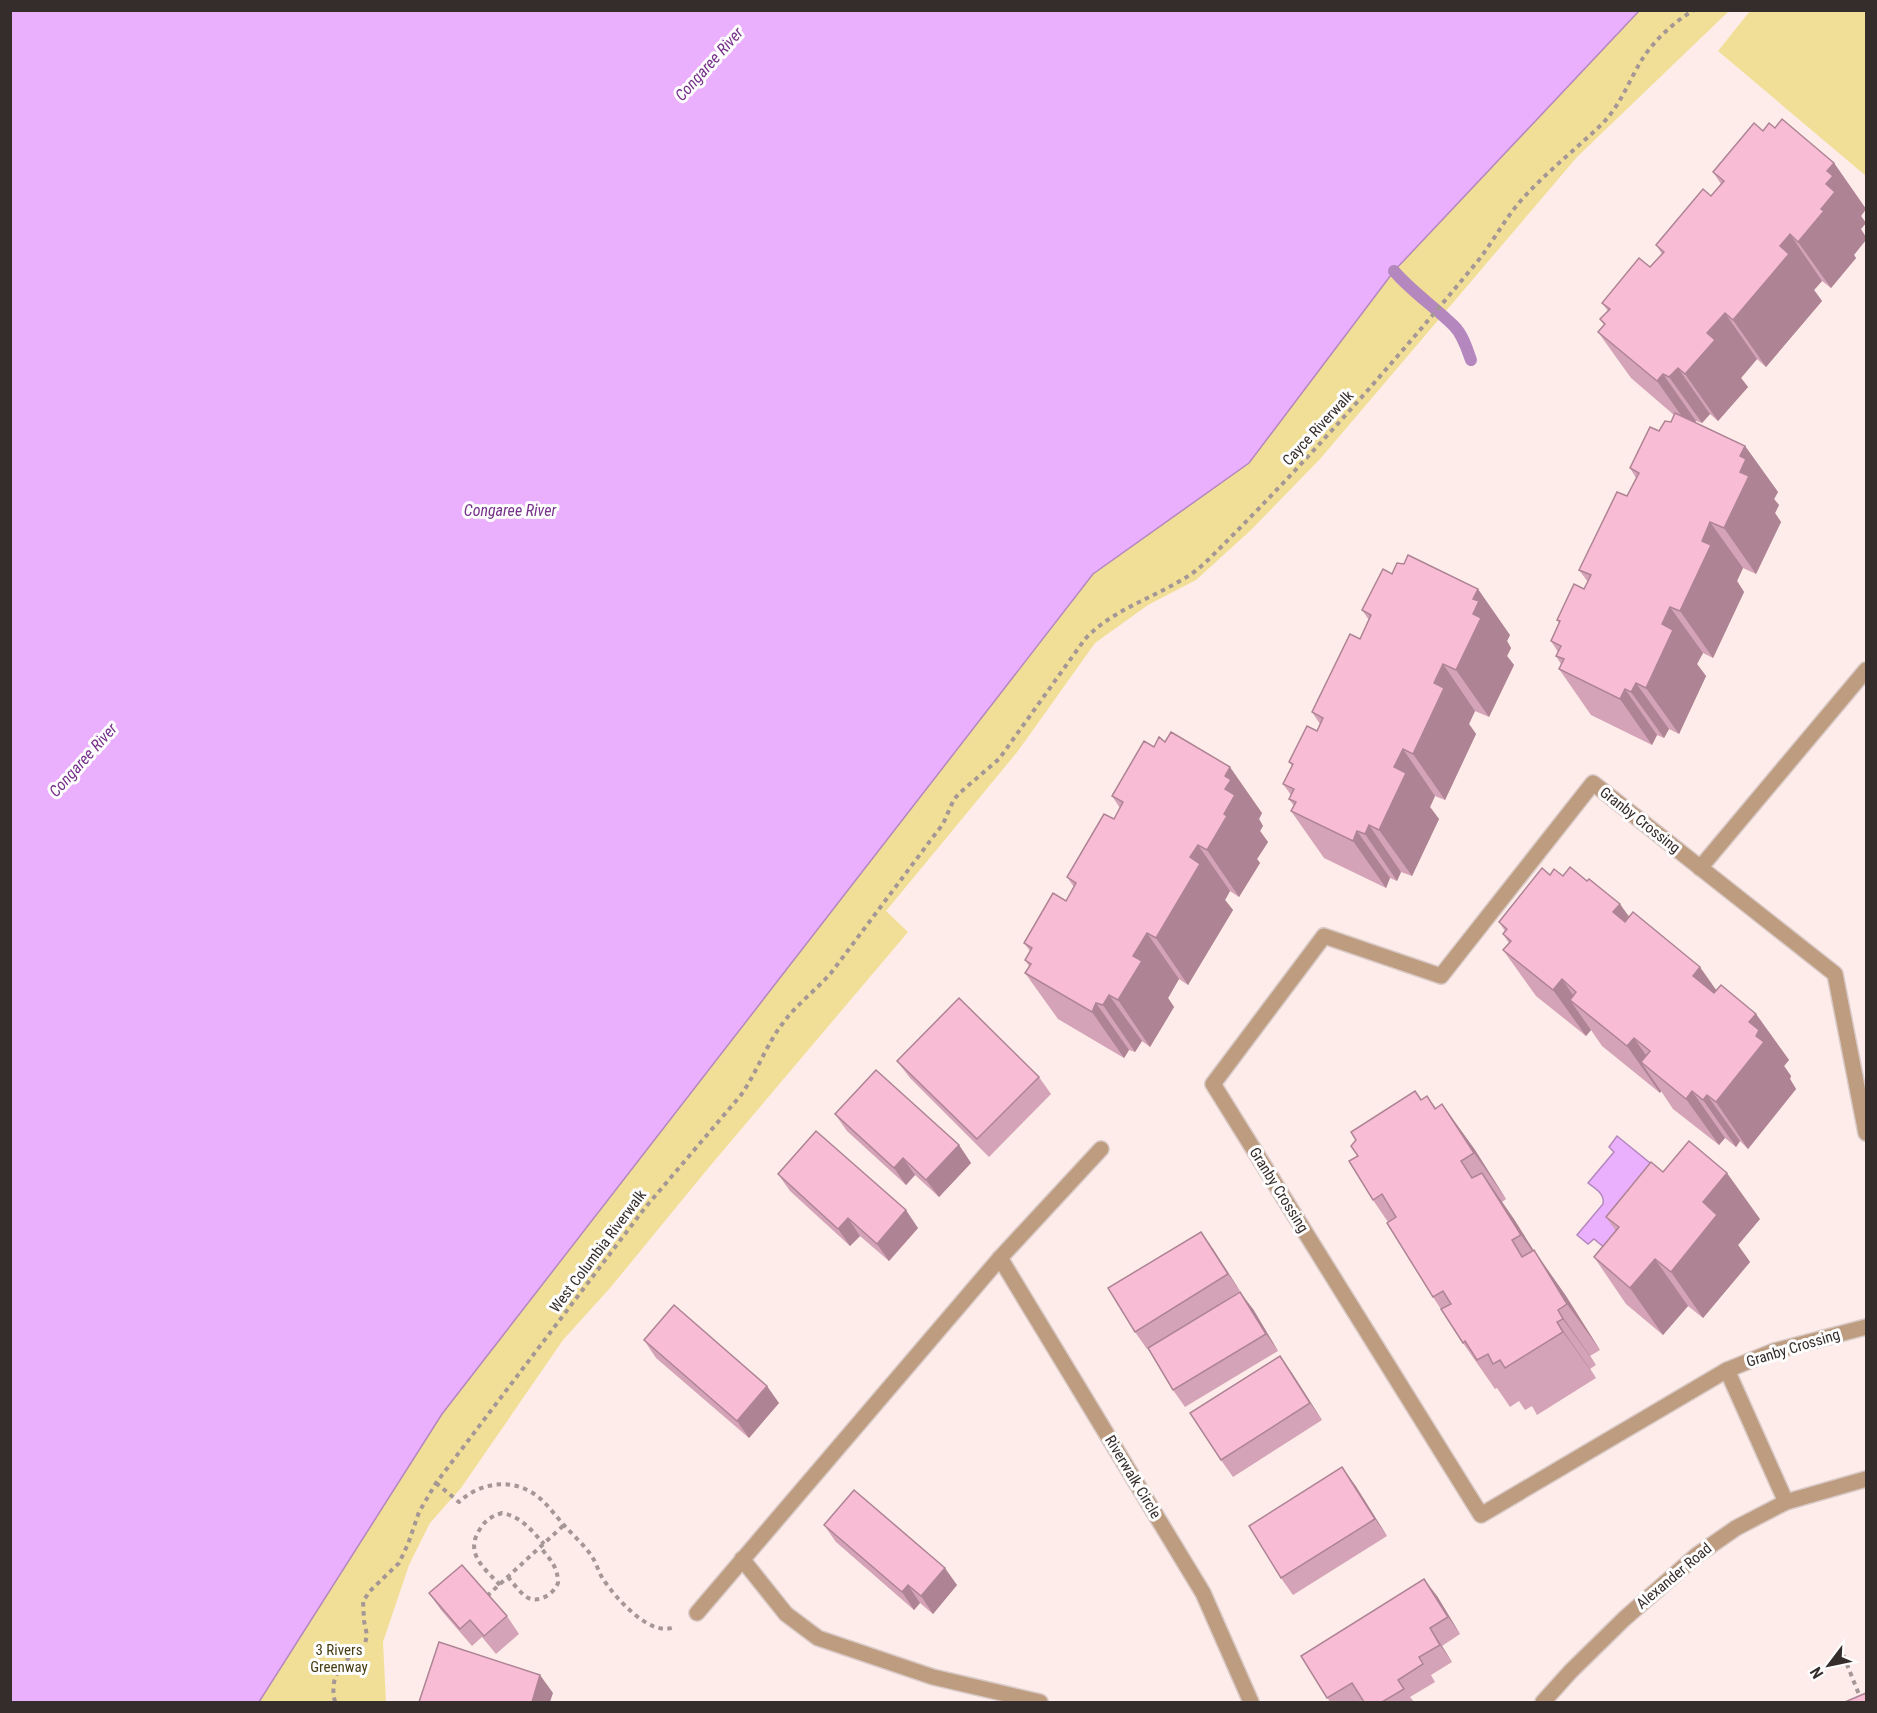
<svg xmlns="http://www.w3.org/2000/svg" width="1877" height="1713" viewBox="0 0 1877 1713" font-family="'Roboto Condensed',sans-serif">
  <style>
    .green { fill: #f1df98 }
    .water { fill: #eaaffd; stroke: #b488be; stroke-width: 1.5 }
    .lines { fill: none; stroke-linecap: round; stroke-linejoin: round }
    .stream { stroke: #b488be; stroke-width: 12 }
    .service-casing { stroke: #d9cac7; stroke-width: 18 }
    .minor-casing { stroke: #d9cac7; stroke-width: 18 }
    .tertiary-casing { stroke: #d9cac7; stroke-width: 18 }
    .path { stroke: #a49795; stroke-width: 4; stroke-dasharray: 4.5 4.5; stroke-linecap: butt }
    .service { stroke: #bd9c80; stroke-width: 15 }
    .minor { stroke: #bd9c80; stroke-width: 15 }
    .tertiary { stroke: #bd9c80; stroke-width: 15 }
    .wall { fill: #d5a3b7 }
    .shaded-wall { fill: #ae8495 }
    .building { fill: #f8bdd5; stroke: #ae8495; stroke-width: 1.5 }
    .labels { text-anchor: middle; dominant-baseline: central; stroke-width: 6; stroke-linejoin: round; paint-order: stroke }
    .street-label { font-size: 15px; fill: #352d2c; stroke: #fdfdfd }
    .park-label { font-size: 15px; fill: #473d13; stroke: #fdfdfd }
    .water-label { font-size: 16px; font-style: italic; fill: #76318a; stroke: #fdfdfd }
  </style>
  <rect width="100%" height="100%" fill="#fdece9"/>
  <g class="green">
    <path d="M1639,11H1729L1577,157L1320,459L1251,530L1196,580L1148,605L1095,643L1018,751L886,911L908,932L710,1166L610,1288L563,1340L461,1488L430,1523L409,1565L383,1642L386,1702H259L442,1414L1093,574L1249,463L1394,271Z"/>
    <path d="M1750,11H1866V176L1718,51Z"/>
  </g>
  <g class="water">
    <path d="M11,10L1639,11L1394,271L1249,463L1093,574L442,1414L259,1702H11Z"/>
    <path d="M1617,1136L1655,1167L1612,1254L1594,1239L1588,1244L1577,1235L1603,1204C1605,1194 1596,1189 1588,1183L1614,1152L1609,1147Z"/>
  </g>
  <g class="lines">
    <path class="stream" d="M1394,271C1412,292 1435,307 1454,326C1463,335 1467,349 1471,360"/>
    <g class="service-casing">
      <path id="service" d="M1727,1370L1786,1502"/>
    </g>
    <g class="minor-casing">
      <g id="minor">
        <path d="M1700,868L1866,670"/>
        <path d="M1866,1133L1835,974L1593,783L1441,976L1324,936L1213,1084L1481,1515L1727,1370L1774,1351L1866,1327"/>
        <path d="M1000,1258L1203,1593L1251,1702"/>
        <path d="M742,1559L786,1614L818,1638L933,1677L1040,1702"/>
        <path d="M697,1613L1000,1258L1101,1149"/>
      </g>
    </g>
    <g class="tertiary-casing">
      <path id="tertiary" d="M1543,1702L1571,1671L1624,1619L1697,1555L1736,1528L1786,1502L1866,1479"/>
    </g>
    <g class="path">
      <path d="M436,1483L459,1502C478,1484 507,1478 531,1492C544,1499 553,1513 563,1524C572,1534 583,1544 591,1555C596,1562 598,1571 603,1579C615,1597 650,1638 674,1627"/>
      <path d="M508,1577C513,1583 519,1591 525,1596C537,1605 553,1595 558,1583C558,1567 550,1559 540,1547"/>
      <path d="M500,1585C484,1568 464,1553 480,1529C485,1520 492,1516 502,1513C522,1517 531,1530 544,1544"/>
      <path d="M487,1596L564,1525"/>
      <path d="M1840,1647L1862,1702"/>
      <path d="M335,1702C328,1673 345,1661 365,1644L367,1635L364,1621L363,1601L371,1590L399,1563L408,1544L419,1512L436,1483L644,1209L741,1095C757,1072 766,1045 783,1023C796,1005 816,990 831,973L936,833L943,824L954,799L963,790L999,759L1085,639C1112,610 1151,599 1185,578C1199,570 1211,557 1222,546C1312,456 1396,360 1477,262C1494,241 1506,216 1525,196C1548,171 1576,149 1601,125C1618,108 1626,88 1637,68C1649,45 1672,23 1694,10"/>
    </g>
    <use href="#service" class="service"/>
    <use href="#minor" class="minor"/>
    <use href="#tertiary" class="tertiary"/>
  </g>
  <g class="wall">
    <path d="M1775,128L1834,163L1866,209L1861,216L1866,223L1861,229L1854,255L1856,258L1831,288L1822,281L1814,290L1822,301L1766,367L1757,359L1741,378L1748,387L1718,421L1710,414L1702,423L1696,421L1695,422L1745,446L1778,492L1774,499L1779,505L1775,513L1781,522L1756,574L1743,568L1737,581L1744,592L1713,658L1703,653L1697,664L1706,676L1679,734L1669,729L1664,738L1657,735L1652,745L1591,715L1559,669L1561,664L1556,656L1558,652L1551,641L1559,623L1557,620L1584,589L1588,582L1579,570L1627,496L1636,478L1630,468L1659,431L1671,422L1674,415L1631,378L1598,332L1604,325L1600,319L1608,311L1602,303L1650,267L1662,254L1656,245L1711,196L1721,184L1713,172L1763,131Z"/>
    <path d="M1362,610L1510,635L1507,641L1511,648L1507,656L1514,665L1489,717L1475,711L1469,724L1476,734L1445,800L1435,796L1430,807L1439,819L1412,876L1401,872L1397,881L1390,878L1386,888L1324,858L1291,811L1294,806L1289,799L1291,795L1283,784L1292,766L1289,762L1317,731L1320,724L1312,712L1360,639L1369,620Z"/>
    <path d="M1165,742L1262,813L1259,819L1263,826L1260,831L1268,842L1257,859L1260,863L1239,897L1230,891L1225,900L1233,910L1188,985L1179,979L1168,998L1174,1007L1150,1047L1142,1041L1135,1052L1129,1050L1124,1058L1058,1019L1025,973L1029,966L1025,960L1030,951L1024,943L1066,901L1074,887L1067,877L1114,819L1120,808L1112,796L1154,747Z"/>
    <path d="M1550,875L1563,876L1629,916L1716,990L1756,1014L1789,1060L1784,1066L1791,1076L1790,1079L1796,1089L1748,1149L1740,1141L1736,1147L1725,1138L1719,1145L1673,1109L1661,1091L1660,1093L1602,1046L1591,1030L1586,1036L1536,996L1503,950L1509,943L1503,934L1505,931L1499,922Z"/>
    <path d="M897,1061L1039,1077L1051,1094L989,1157L910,1078Z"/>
    <path d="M1415,1091L1422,1100L1427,1096L1436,1108L1442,1104L1475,1150L1506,1199L1502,1202L1533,1250L1566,1296L1600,1350L1590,1356L1596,1365L1590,1369L1596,1378L1537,1415L1532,1406L1525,1410L1519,1401L1510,1407L1497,1388L1495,1389L1463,1343L1433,1297L1388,1222L1373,1200L1358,1156Z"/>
    <path d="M835,1114L959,1145L971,1163L939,1197L915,1175L906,1185L847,1131Z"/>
    <path d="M1663,1172L1760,1219L1738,1245L1750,1262L1703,1318L1688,1306L1663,1335L1626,1304L1594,1257L1616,1231L1606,1217Z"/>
    <path d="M778,1174L918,1228L889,1261L860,1236L850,1246L790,1191Z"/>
    <path d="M1201,1232L1213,1249L1240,1291L1196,1319L1253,1309L1278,1351L1185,1407L1173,1390L1148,1348L1147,1349L1135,1332Z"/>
    <path d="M644,1340L779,1403L749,1438L656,1358Z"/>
    <path d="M1280,1356L1322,1420L1233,1477L1221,1460Z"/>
    <path d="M1355,1485L1387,1536L1293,1595L1281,1578Z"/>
    <path d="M824,1525L957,1585L933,1614L920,1603L914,1610L836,1542Z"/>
    <path d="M429,1593L507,1616L519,1634L496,1654L482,1637L472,1646L441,1610Z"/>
    <path d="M1437,1596L1460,1634L1442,1646L1452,1662L1431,1675L1435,1682L1410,1697L1414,1702H1364L1363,1700L1359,1702H1330L1301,1656Z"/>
  </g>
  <g class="shaded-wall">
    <path d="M1834,163L1866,209L1861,216L1866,223L1861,229L1866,237V240L1854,255L1856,258L1831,288L1798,242L1821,209L1826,184L1827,171Z"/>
    <path d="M1790,234L1822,281L1814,290L1822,301L1766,367L1733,320L1780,246Z"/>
    <path d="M1725,313L1757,359L1741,378L1748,387L1718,421L1685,374L1707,333Z"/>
    <path d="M1678,368L1710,414L1702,423L1669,377Z"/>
    <path d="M1663,374L1696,421L1690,428L1657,381Z"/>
    <path d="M1745,446L1778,492L1774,499L1779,505L1775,513L1781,522L1756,574L1724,528L1740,472V456Z"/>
    <path d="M1710,522L1743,568L1737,581L1744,592L1713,658L1680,611L1702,541Z"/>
    <path d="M1478,589L1510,635L1507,641L1511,648L1507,656L1514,665L1489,717L1456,670L1473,614V599Z"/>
    <path d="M1670,607L1703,653L1697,664L1706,676L1679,734L1646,688L1662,624Z"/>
    <path d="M1443,664L1475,711L1469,724L1476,734L1445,800L1413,754L1434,683Z"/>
    <path d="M1636,683L1669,729L1664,738L1631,692Z"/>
    <path d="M1625,689L1657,735L1652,745L1620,699Z"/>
    <path d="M1403,749L1435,796L1430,807L1439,819L1412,876L1379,830L1394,767Z"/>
    <path d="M1230,767L1262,813L1259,819L1263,826L1260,831L1268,842L1257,859L1260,863L1239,897L1207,850L1224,814L1225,789V776Z"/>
    <path d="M1369,825L1401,872L1397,881L1365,834Z"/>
    <path d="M1357,831L1390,878L1386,888L1353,841Z"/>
    <path d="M1198,845L1230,891L1225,900L1233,910L1188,985L1156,938L1190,857Z"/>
    <path d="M1620,904L1653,950L1613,912Z"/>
    <path d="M1147,933L1179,979L1168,998L1174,1007L1150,1047L1118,1000L1133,956Z"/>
    <path d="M1700,967L1733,1014L1693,976Z"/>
    <path d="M1562,979L1584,1011L1570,1000L1591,1030L1586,1036L1553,990Z"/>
    <path d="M1109,995L1142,1041L1135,1052L1103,1005Z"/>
    <path d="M1096,1003L1129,1050L1124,1058L1092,1012Z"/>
    <path d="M1756,1014L1789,1060L1784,1066L1791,1076L1790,1079L1796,1089L1748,1149L1716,1102L1756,1036L1749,1022Z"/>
    <path d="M1634,1038L1664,1081L1641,1062L1661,1091L1660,1093L1627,1046Z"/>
    <path d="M1692,1091L1725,1138L1719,1145L1686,1099Z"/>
    <path d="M1707,1095L1740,1141L1736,1147L1703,1100Z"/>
    <path d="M1442,1104L1475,1150L1506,1199L1474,1153Z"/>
    <path d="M959,1145L971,1163L939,1197L926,1180Z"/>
    <path d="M903,1158L915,1175L906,1185L894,1168Z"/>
    <path d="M1482,1173L1514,1219L1553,1281L1521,1235Z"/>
    <path d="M1727,1173L1760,1219L1738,1245L1750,1262L1703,1318L1671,1272L1703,1202Z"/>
    <path d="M906,1210L918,1228L889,1261L877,1244Z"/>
    <path d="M848,1218L860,1236L850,1246L838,1229Z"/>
    <path d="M1201,1232L1213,1249L1240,1291L1228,1274Z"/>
    <path d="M1534,1250L1566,1296L1600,1350L1567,1304Z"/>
    <path d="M1655,1259L1688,1306L1663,1335L1630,1288Z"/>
    <path d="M1240,1292L1253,1309L1278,1351L1266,1334Z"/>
    <path d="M1558,1310L1590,1356L1596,1365L1563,1319Z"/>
    <path d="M1557,1322L1590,1369L1596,1378L1563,1332Z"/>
    <path d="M1280,1356L1292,1373L1322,1420L1310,1403Z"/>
    <path d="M767,1386L779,1403L749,1438L737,1421Z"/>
    <path d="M1342,1467L1355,1485L1387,1536L1375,1519Z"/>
    <path d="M945,1568L957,1585L933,1614L921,1596Z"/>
    <path d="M1424,1579L1437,1596L1460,1634L1448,1617Z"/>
    <path d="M908,1585L920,1603L914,1610L902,1592Z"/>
    <path d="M1430,1628L1442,1646L1452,1662L1440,1645Z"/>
    <path d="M540,1675L553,1693L550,1702H532Z"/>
  </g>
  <g class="building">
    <path d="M1782,119L1834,163L1827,171L1833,176L1826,184L1835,192L1821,209L1824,211L1798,242L1790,234L1780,246L1789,254L1733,320L1725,313L1707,333L1715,340L1685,374L1678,368L1669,377L1663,374L1657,381L1598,332L1605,324L1600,319L1610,309L1602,303L1639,258L1650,267L1664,252L1656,245L1703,189L1711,196L1724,181L1713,172L1754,123L1763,131L1769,123L1775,128Z"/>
    <path d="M1675,413L1745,446L1740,456L1746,459L1740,472L1749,476L1724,528L1710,522L1702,541L1711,545L1680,611L1670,607L1662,624L1673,630L1646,688L1636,683L1631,692L1625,689L1620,699L1559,669L1564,659L1556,656L1561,646L1551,641L1560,621L1557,620L1574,584L1584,589L1591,575L1579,570L1617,492L1627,496L1639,473L1630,468L1650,427L1659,431L1665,421L1671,422Z"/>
    <path d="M1408,555L1478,589L1473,599L1479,601L1473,614L1481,618L1456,670L1443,664L1434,683L1444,688L1413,754L1403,749L1394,767L1406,773L1379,830L1369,825L1365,834L1357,831L1353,841L1291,811L1296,802L1289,799L1294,789L1283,784L1293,764L1289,762L1307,726L1317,731L1323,718L1312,712L1350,634L1360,639L1371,615L1362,610L1383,569L1392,574L1397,563L1404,564Z"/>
    <path d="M1171,732L1230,767L1225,776L1231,780L1225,789L1235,795L1224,814L1227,816L1207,850L1198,845L1190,857L1200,864L1156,938L1147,933L1133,956L1142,961L1118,1000L1109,995L1103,1005L1096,1003L1092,1012L1025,973L1031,964L1025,960L1032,948L1024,943L1053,893L1066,901L1076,883L1067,877L1104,814L1114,819L1123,802L1112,796L1144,741L1154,747L1159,737L1165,742Z"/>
    <path d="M1570,867L1587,881L1589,879L1620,904L1613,912L1625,922L1633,912L1700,967L1693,976L1714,993L1721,985L1756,1014L1749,1022L1759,1030L1756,1036L1764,1042L1716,1102L1707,1095L1703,1100L1692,1091L1686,1099L1641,1062L1650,1051L1634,1038L1627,1046L1570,1000L1576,992L1562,979L1553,990L1503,950L1511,941L1503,934L1507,929L1499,922L1542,868L1550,875L1554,869L1563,876Z"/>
    <path d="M959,998L1039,1077L977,1139L897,1061Z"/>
    <path d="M876,1070L959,1145L926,1180L903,1158L894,1168L835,1114Z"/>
    <path d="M1415,1091L1421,1100L1427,1096L1435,1109L1442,1104L1474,1153L1461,1161L1472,1178L1482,1173L1521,1235L1512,1240L1522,1257L1534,1250L1567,1304L1558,1310L1563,1319L1557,1322L1563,1332L1505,1368L1500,1360L1493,1364L1488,1354L1477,1360L1465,1341L1463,1343L1441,1309L1451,1304L1443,1291L1433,1297L1387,1223L1396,1217L1382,1194L1373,1200L1349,1161L1358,1156L1351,1146L1356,1140L1351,1132Z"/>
    <path d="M816,1131L906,1210L877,1244L848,1218L838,1229L778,1174Z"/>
    <path d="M1689,1141L1727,1173L1703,1202L1717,1215L1671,1272L1655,1259L1630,1288L1594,1257L1619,1227L1606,1217L1651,1162L1663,1172Z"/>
    <path d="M1201,1232L1228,1274L1135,1332L1108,1288Z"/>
    <path d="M1240,1292L1266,1334L1173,1390L1148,1348Z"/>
    <path d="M674,1305L767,1386L737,1421L644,1340Z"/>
    <path d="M1280,1356L1310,1403L1221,1460L1190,1413Z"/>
    <path d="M1342,1467L1375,1519L1281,1578L1249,1526Z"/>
    <path d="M854,1490L945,1568L921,1596L908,1585L902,1592L824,1525Z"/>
    <path d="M462,1565L507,1616L484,1636L470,1620L460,1629L429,1593Z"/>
    <path d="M1424,1579L1448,1617L1430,1628L1440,1645L1419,1657L1423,1664L1398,1680L1404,1689L1382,1702H1364L1352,1683L1327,1698L1301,1656Z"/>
    <path d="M439,1642L540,1675L532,1702H419Z"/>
    <path d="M1866,1693V1702H1845Z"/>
  </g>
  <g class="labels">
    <g class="street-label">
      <text transform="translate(1318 428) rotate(-47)">Cayce Riverwalk</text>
      <text transform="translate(1640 820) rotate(38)">Granby Crossing</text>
      <text transform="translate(1279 1190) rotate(58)">Granby Crossing</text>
      <text transform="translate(598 1251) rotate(-53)">West Columbia Riverwalk</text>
      <text transform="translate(1793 1348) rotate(-17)">Granby Crossing</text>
      <text transform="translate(1133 1477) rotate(59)">Riverwalk Circle</text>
      <text transform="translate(1674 1576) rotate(-40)">Alexander Road</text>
    </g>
    <g class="park-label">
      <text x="339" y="1650">3 Rivers<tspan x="339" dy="17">Greenway</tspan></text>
    </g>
    <g class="water-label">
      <text transform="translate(709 64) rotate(-48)">Congaree River</text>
      <text x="510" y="510">Congaree River</text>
      <text transform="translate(83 760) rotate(-48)">Congaree River</text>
    </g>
  </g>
  <rect width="1877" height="1713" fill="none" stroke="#352d2c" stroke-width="24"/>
  <g transform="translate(1829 1665) rotate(238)" stroke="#fdfdfd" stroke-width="4.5" paint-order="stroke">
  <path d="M0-4.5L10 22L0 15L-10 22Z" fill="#352d2c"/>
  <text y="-9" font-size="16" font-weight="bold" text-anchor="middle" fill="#352d2c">N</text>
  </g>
</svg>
